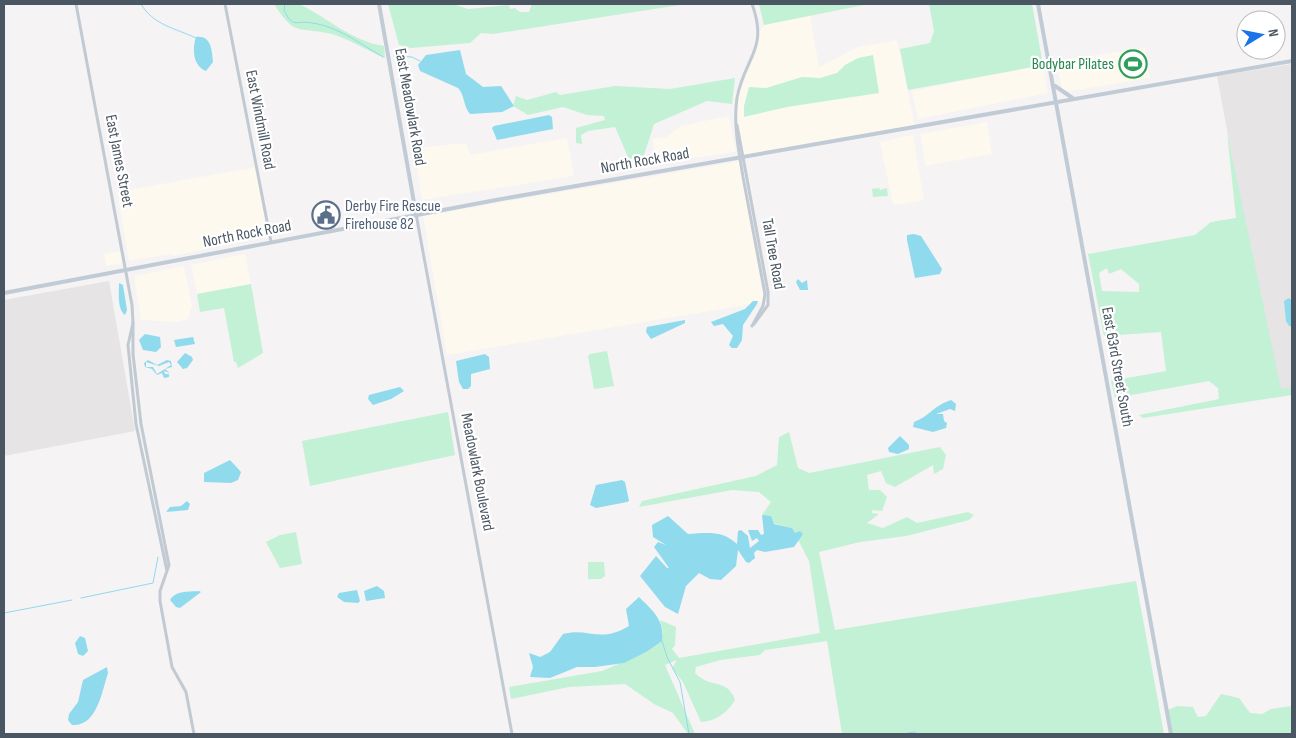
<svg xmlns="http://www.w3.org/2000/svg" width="1296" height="738" viewBox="0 0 1296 738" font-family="'Sofia Sans Condensed',sans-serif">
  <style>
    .commercial { fill: #fdf9ef }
    .education { fill: #e6e4e5 }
    .green { fill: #c3f1d5; fill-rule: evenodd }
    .water { fill: #90daee; fill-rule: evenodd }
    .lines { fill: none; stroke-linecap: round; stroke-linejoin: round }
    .stream { stroke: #90daee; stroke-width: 1 }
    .tertiary { stroke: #c1cad2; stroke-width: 3 }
    .secondary { stroke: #c1cbd6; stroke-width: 4 }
    .labels { text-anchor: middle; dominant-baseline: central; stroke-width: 4.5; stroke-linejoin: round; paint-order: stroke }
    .leisure-label { font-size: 16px; fill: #27864d; stroke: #fff; text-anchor: end }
    .street-label { font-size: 16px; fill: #4a5661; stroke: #fff }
    .service-label { font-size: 16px; fill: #4e5e75; stroke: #fff; text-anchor: start }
  </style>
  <rect width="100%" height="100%" fill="#f5f3f3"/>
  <g class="commercial">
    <path d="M810,15L819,67L858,47L897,40L915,127L744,157L737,122V98L757,49L759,32L764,25Z"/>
    <path d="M1145,48L1150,78L1064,92L1062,90L1056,61Z"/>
    <path d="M1043,65L1048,93L918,119L912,91Z"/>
    <path d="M729,116L736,152L655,163L653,139L667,137L680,126Z"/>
    <path d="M987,122L992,154L925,166L920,134Z"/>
    <path d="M913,135L924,200L893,205L880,142Z"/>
    <path d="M567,138L574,176L422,200L414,148L466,143L470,155Z"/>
    <path d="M741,161L764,302L447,355L423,216Z"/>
    <path d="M256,167L269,238H259L172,256L171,254L129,261L117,192Z"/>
    <path d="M120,251L122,263L106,266L104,254Z"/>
    <path d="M245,254L251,284L197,294L191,265Z"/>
    <path d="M184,266L192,305L188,319L177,322L141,320L134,276Z"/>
  </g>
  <g class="education">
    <path d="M1292,64V392L1276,395L1217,76Z"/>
    <path d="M109,281L135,431L4,456V300Z"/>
  </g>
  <g class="green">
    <path d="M274,4C282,4 295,2 301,5C329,19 352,41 384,46L385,58C368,51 349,39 332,34C298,26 296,38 274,4Z"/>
    <path d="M388,4H453L468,9L509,5L510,9L515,8L520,12H529L532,4H686L493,34L481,33L470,43L411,48L399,45Z"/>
    <path d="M759,4H869L764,25Z"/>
    <path d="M929,4H1032L1043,65L908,90L900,49L930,43L934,31Z"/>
    <path d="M873,55L879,93L787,107L744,117V106L749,87L766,88L802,77L820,78L837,73L845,65L858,58Z"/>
    <path d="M735,78L732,104L707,101L654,124L644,155L629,159L615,127L588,131L581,135L582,144L576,143V128L605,120L604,116L587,115L563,107L528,115L513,106L516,96L527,100L556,92L560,95L615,86L670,89Z"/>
    <path d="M1227,132L1281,389L1292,387V395L1143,418L1139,415L1219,399L1218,388L1209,381L1115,398L1111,381L1166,371L1161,332L1104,336L1088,254L1195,235L1211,222L1236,218ZM1107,268L1109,274L1121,269L1139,284V292L1102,291L1099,273Z"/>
    <path d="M879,188L880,190L887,188L888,196L873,197L872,189Z"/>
    <path d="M251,284L263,353L238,368L236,362H234L224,308L200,312L197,294Z"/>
    <path d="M607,351L614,386L594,389L588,356L590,354Z"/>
    <path d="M448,412L455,455L310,486L302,441Z"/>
    <path d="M789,432L798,468L809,473L940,447L946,455L943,469L934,474L933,465L895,487L886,483L881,471L867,475L869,490H880L887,497L882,511L872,510V513L879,514L867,523L883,528L907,517L917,523L968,512L974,515L969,520L906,536L860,542L819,552L835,630L1136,581L1164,734H842L827,641L765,650L760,655L720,660L696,667L695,673C710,689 728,678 735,700C727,713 716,721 701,722L683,682L672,668L677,660L665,665L695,734H688L673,713L654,704L625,684L569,687L511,699L509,687L602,671L646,652L663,633L660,620L676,627L675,645L672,649L679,658L820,633L809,561L792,528L769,522L762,515L771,502L759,492L732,490L639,507L642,501L756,476L777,465L779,437Z"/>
    <path d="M296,532L302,564L280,568L266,542L280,535Z"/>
    <path d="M588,562H604L605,576L601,579H588Z"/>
    <path d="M1221,694L1239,698L1250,713L1262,714L1271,709L1292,706V734H1171L1166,711L1177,706L1193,707L1198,717L1206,716Z"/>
  </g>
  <g class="water">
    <path d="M196,37C211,35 212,50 213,62L206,71C193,66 192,49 196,37Z"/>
    <path d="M460,50L466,74L483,87L501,86L514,106L502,112L470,114C463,106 465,95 458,88L420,71L418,65L426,55Z"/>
    <path d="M549,115L552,117L553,129L497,140L492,128L494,126Z"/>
    <path d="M914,234L921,236L942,269L940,274L915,278L907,240V235Z"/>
    <path d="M798,279L802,283L807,280L808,290H800L796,282Z"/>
    <path d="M119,283L123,285L127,310L125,315C117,309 119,292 119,283Z"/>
    <path d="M1289,298L1292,301V326H1289L1286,321L1284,301Z"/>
    <path d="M753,301H758L757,304L743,325L742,340L737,348H732L729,345L733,336L723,324L714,326L711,322L745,309Z"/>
    <path d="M685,320V323L651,339L646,332L647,327Z"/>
    <path d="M145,334L160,337L161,347L156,352L143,350L139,340Z"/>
    <path d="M193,337L195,344L176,347L174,340Z"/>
    <path d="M185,353L192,357L193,360L187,368L183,369L177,362Z"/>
    <path d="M485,354L489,357L490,369L471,374V386L468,389H463L459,382L456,361Z"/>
    <path d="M148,360L157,365L167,360L171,361L172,367L165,369L170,373L164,371L165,374H169V377L164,378L162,373L157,375L152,369L145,367L144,363ZM146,362L159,366L169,362L171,365L157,374L153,367H146Z"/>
    <path d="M400,387L404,391L391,399L373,405L368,399L369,395Z"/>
    <path d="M951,400L956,404L955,411L950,409L936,414H943L944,421L947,423L946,428L933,432L913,427L914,422C930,416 933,406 951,400Z"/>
    <path d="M900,436L909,445V449L898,454L889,452L888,448Z"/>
    <path d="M230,460L241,472L238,480L231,483L204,482V473Z"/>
    <path d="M622,480L625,482L629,501L627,502L596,508L590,505L596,485Z"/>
    <path d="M187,501L190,504L188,510L166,512L170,507L181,506Z"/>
    <path d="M762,515L771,516L774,524L792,528L795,533L800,531L803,534L794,547L765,552L757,550L754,553L755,558L749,563L746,562L738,550L736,566L721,580L710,579L699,573L686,586L678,614L665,607L640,576L656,556L667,568H669L654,547L658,542L666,545L653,537L652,525L668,516L688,534C707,533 722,530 737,544L738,531L741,530L748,536L750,548L759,541L757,538L752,541L748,530H758L761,535L764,534Z"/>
    <path d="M377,586L384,591L385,598L366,601L364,591Z"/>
    <path d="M357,590L360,601L358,603L344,602L337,597L339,593Z"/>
    <path d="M199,591L201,592L180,608L176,607L170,600C176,590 189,592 199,591Z"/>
    <path d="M639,597C652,610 665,620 662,641L646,652L624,663L595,667H577L550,678L530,677L533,667L529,653L540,657L550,652L563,634C589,627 599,644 629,626L626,609Z"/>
    <path d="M80,636L85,638L88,651L83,656L78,654L75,643Z"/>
    <path d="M107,667L108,673C102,691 97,727 72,725L68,720L69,714L78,702L83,680Z"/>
  </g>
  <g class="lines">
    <g class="stream">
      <path d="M141,4C153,25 175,28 196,38"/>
      <path d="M285,4L284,10C293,29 295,20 312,23C337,26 362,45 383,57"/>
      <path d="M394,56L412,57L420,61"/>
      <path d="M81,598L153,583L158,557"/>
      <path d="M4,613L72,600"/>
      <path d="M662,641L667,657L680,682L689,734"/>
      <path d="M903,734L914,732L918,734"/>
    </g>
    <g class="tertiary">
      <path d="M76,4L132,305L133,323"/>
      <path d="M225,4L271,242"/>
      <path d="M737,125L768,292V305L754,324"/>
      <path d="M416,214L512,734"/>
      <path d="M752,326L763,306L765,294C758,255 750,216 743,177C739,151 733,125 737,98C744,58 769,50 752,4"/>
      <path d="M167,571L136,424L128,345L133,323V354L141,424L169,565L160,591V601L172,667L186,692L194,734"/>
    </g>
    <g class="secondary">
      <path d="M379,4L416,214"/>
      <path d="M1038,4L1171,734"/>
      <path d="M1055,86L1074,99"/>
      <path d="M4,293L496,200L1292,61"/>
    </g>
  </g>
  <defs>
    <g id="stadium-ring" transform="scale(1.4375)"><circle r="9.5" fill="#fff" stroke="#2e9e5b" stroke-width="1.5"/><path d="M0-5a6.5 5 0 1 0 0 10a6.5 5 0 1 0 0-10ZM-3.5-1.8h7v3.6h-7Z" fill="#2e9e5b"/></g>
    <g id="civic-ring" transform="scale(1.4375)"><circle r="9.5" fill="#fff" stroke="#5c6f8a" stroke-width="1.5"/><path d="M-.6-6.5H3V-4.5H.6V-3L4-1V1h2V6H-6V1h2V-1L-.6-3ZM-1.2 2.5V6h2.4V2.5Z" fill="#5c6f8a"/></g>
  </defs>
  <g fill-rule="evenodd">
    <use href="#stadium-ring" x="1133" y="64"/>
    <use href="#civic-ring" x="326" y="215"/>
  </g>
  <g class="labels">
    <g class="leisure-label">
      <text x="1114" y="64">Bodybar Pilates</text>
    </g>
    <g class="street-label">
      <text transform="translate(410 107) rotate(80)">East Meadowlark Road</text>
      <text transform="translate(260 120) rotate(79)">East Windmill Road</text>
      <text transform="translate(119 161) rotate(79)">East James Street</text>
      <text transform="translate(645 161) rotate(-10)">North Rock Road</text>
      <text transform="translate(247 234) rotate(-11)">North Rock Road</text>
      <text transform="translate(773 254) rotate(80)">Tall Tree Road</text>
      <text transform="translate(1117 367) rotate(80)">East 63rd Street South</text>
      <text transform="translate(477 472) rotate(79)">Meadowlark Boulevard</text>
    </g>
    <g class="service-label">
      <text x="345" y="206">Derby Fire Rescue<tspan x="345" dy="18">Firehouse 82</tspan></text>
    </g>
  </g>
  <rect width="1296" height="738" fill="none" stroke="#4a5661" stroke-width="10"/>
  <g transform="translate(1261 35) rotate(80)"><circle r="24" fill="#ffffff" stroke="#b7bbc0"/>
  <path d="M0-4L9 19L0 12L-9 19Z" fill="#1a73e8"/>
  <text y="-8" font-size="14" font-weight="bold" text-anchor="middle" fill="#4a5661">N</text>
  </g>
</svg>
